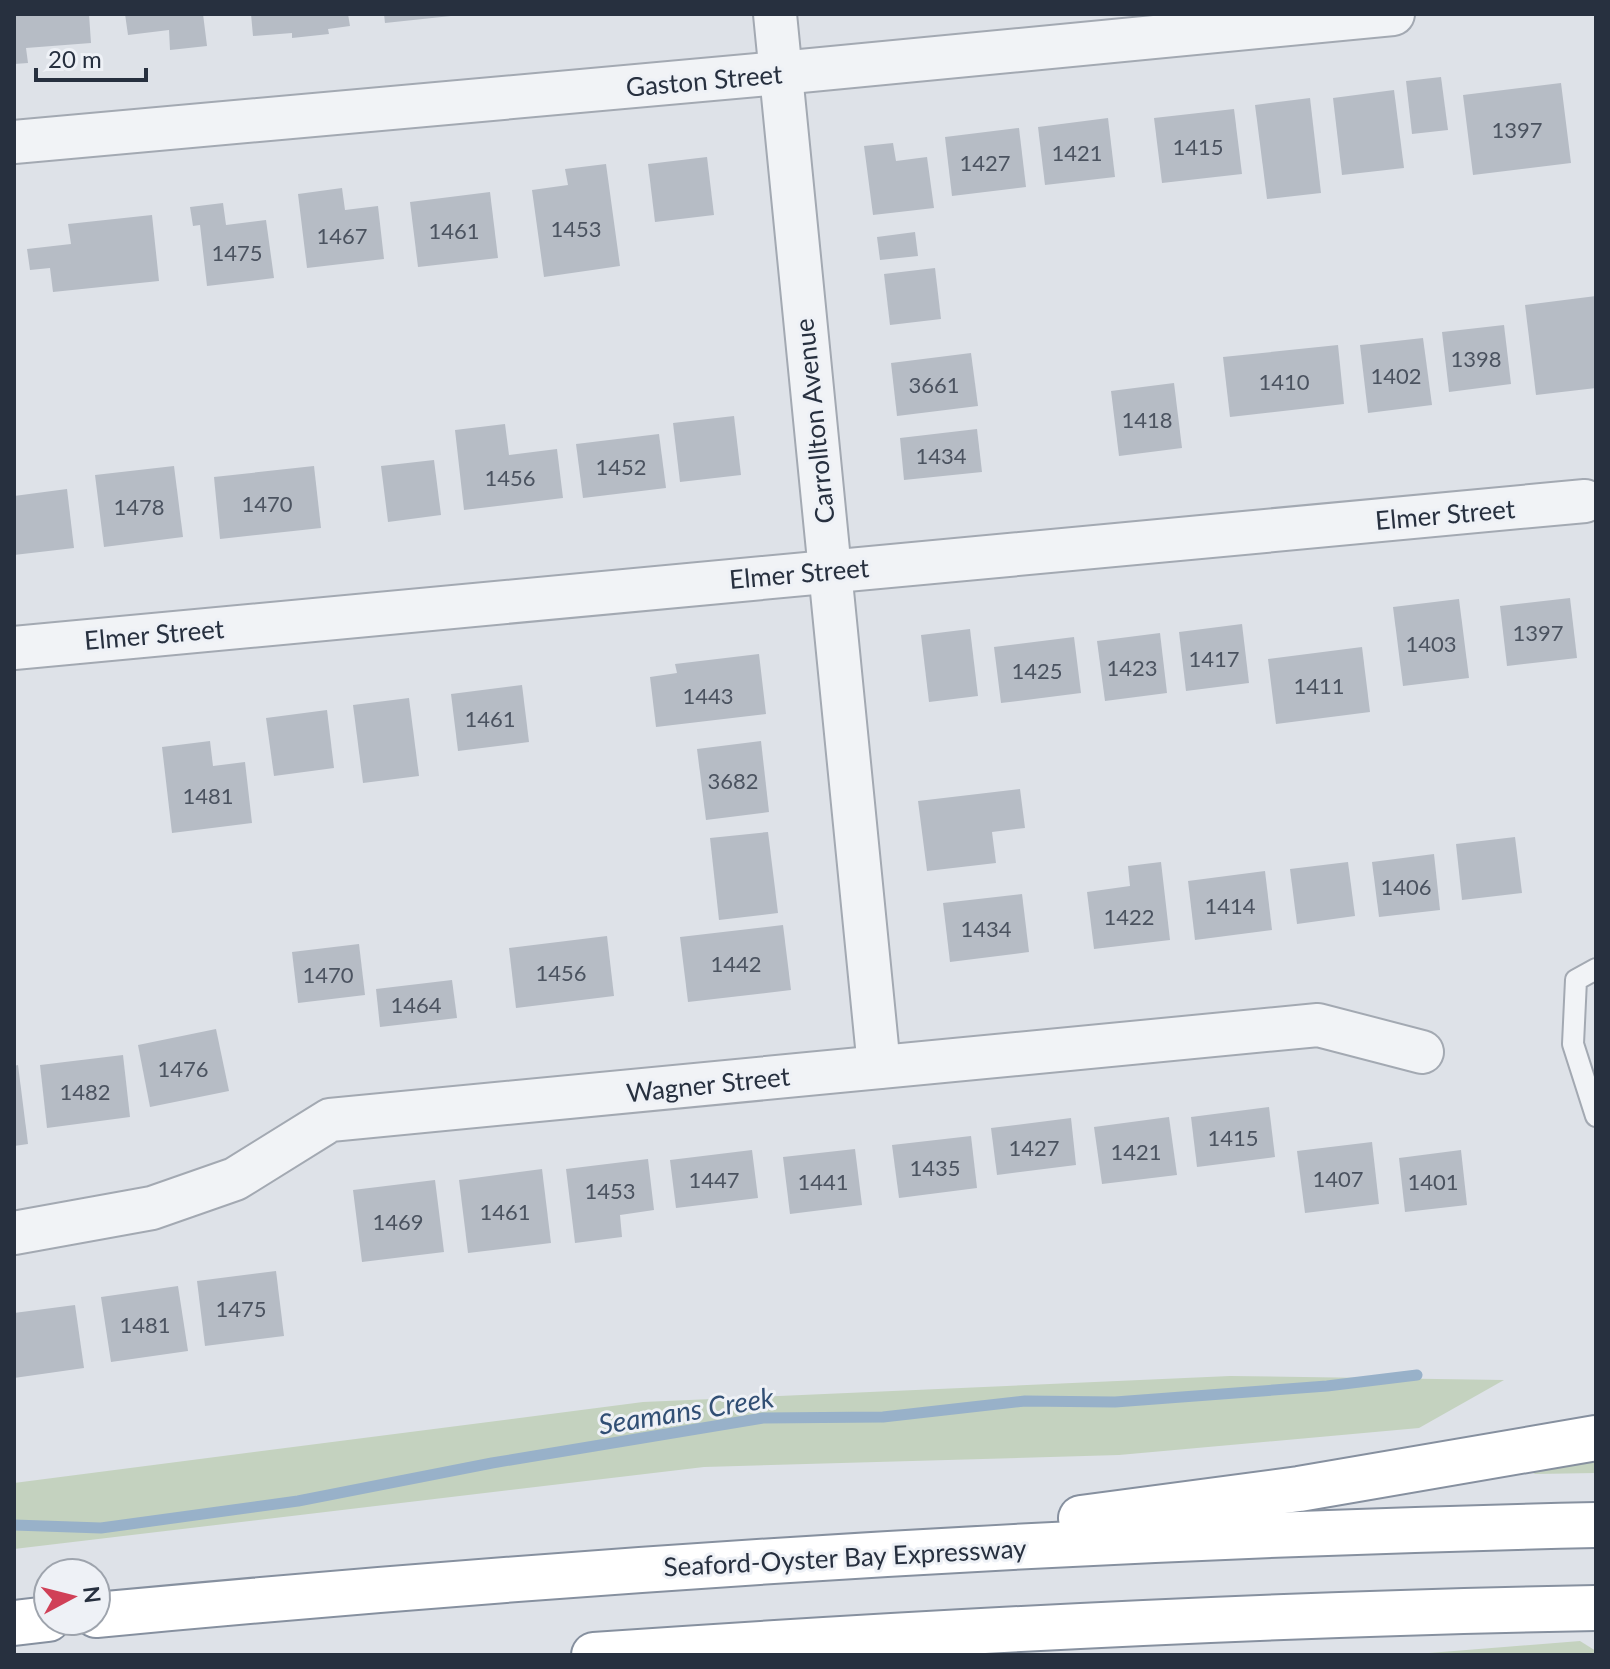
<svg xmlns="http://www.w3.org/2000/svg" width="1610" height="1669" viewBox="0 0 1610 1669" font-family="Lato,sans-serif">
  <style>
    .green { fill: #c4d2bf }
    .lines { fill: none; stroke-linecap: round; stroke-linejoin: round }
    .stream { stroke: #98b1c9; stroke-width: 11 }
    .building { fill: #b6bcc5 }
    .lane-casing { stroke: #a3a9b2; stroke-width: 24 }
    .street-casing { stroke: #a3a9b2; stroke-width: 46 }
    .highway-casing { stroke: #86909f; stroke-width: 48 }
    .lane { stroke: #f1f3f6; stroke-width: 20 }
    .street { stroke: #f1f3f6; stroke-width: 42 }
    .highway { stroke: #fff; stroke-width: 44 }
    .labels { text-anchor: middle; dominant-baseline: central; stroke-width: 6; stroke-linejoin: round; paint-order: stroke }
    .number-label { font-size: 22px; fill: #4b5360 }
    .street-label { font-size: 26px; fill: #27303f; stroke: #eef1f6 }
    .water-label { font-size: 28px; font-style: italic; fill: #314f74; stroke: #eef1f6 }
  </style>
  <rect width="100%" height="100%" fill="#dee2e8"/>
  <g class="green">
    <path d="M1230,1376L1504,1380L1419,1428L1119,1455L704,1467L14,1549V1483L643,1402Z"/>
    <path d="M1596,1453V1473L1535,1474L1516,1464Z"/>
    <path d="M1580,1641L1596,1651V1655H1404Z"/>
  </g>
  <g class="lines">
    <path class="stream" d="M14,1525L101,1528L298,1501L492,1463L763,1418L883,1417L1025,1401L1115,1402L1327,1386L1417,1375"/>
  </g>
  <g class="building">
    <path d="M14,14H89L91,43L26,48L28,63L14,64Z"/>
    <path d="M125,14H203L207,46L170,50L169,30L128,35Z"/>
    <path d="M251,14H348L350,26L328,29L329,34L292,38V33L253,36Z"/>
    <path d="M384,14H451V16L385,23Z"/>
    <path d="M1441,77L1448,130L1412,134L1406,81Z"/>
    <path d="M1561,83L1571,163L1473,175L1463,95Z"/>
    <path d="M1394,90L1404,168L1342,175L1333,98Z"/>
    <path d="M1310,98L1321,193L1267,199L1255,105Z"/>
    <path d="M1234,109L1242,174L1162,183L1154,118Z"/>
    <path d="M1108,118L1115,177L1045,185L1038,127Z"/>
    <path d="M1019,128L1026,187L952,196L945,137Z"/>
    <path d="M893,143L896,161L927,157L934,208L873,215L864,146Z"/>
    <path d="M707,157L714,215L655,222L648,164Z"/>
    <path d="M606,164L620,266L544,277L532,190L568,185L565,169Z"/>
    <path d="M342,188L345,210L378,206L384,259L307,268L298,194Z"/>
    <path d="M490,192L498,258L418,267L410,202Z"/>
    <path d="M223,203L226,225L266,220L274,278L207,286L200,225L193,226L190,207Z"/>
    <path d="M152,215L159,281L53,292L50,268L30,270L27,249L71,244L68,224Z"/>
    <path d="M915,232L918,256L880,260L877,237Z"/>
    <path d="M935,268L941,319L890,325L884,274Z"/>
    <path d="M1596,296V388L1536,395L1525,305Z"/>
    <path d="M1504,325L1511,384L1449,392L1442,332Z"/>
    <path d="M1423,338L1432,405L1368,413L1360,345Z"/>
    <path d="M1338,345L1344,404L1230,417L1223,357Z"/>
    <path d="M971,353L978,406L897,416L891,363Z"/>
    <path d="M1174,383L1182,448L1119,456L1111,391Z"/>
    <path d="M734,416L741,475L680,482L673,423Z"/>
    <path d="M505,424L509,455L557,449L563,498L464,510L455,430Z"/>
    <path d="M977,429L982,472L904,480L900,438Z"/>
    <path d="M659,434L666,488L583,498L576,444Z"/>
    <path d="M434,460L441,515L388,522L381,466Z"/>
    <path d="M174,466L183,537L104,547L95,475Z"/>
    <path d="M314,466L321,528L220,539L214,477Z"/>
    <path d="M67,489L74,548L14,555V496Z"/>
    <path d="M1570,598L1577,658L1507,666L1500,606Z"/>
    <path d="M1459,599L1469,678L1403,686L1393,607Z"/>
    <path d="M1242,624L1249,683L1186,691L1179,632Z"/>
    <path d="M970,629L978,696L929,702L921,635Z"/>
    <path d="M1160,633L1167,693L1105,701L1097,641Z"/>
    <path d="M1074,637L1081,693L1001,703L994,647Z"/>
    <path d="M1362,647L1370,712L1276,724L1268,659Z"/>
    <path d="M759,654L766,714L656,727L650,677L677,673L675,664Z"/>
    <path d="M522,685L529,742L458,751L451,694Z"/>
    <path d="M409,698L419,776L363,783L353,705Z"/>
    <path d="M327,710L334,768L274,776L266,718Z"/>
    <path d="M210,741L213,766L245,762L252,823L172,833L162,747Z"/>
    <path d="M761,741L769,812L706,820L697,749Z"/>
    <path d="M1020,789L1025,828L992,832L996,863L927,871L918,801Z"/>
    <path d="M768,832L778,913L719,920L710,838Z"/>
    <path d="M1515,837L1522,893L1462,900L1456,844Z"/>
    <path d="M1434,854L1440,910L1379,917L1372,862Z"/>
    <path d="M1161,862L1170,940L1094,949L1087,892L1130,886L1128,866Z"/>
    <path d="M1348,862L1355,916L1297,924L1290,869Z"/>
    <path d="M1265,871L1272,930L1195,940L1188,881Z"/>
    <path d="M1022,894L1029,952L950,962L943,903Z"/>
    <path d="M783,925L791,990L688,1002L680,937Z"/>
    <path d="M607,936L614,996L516,1008L509,948Z"/>
    <path d="M359,944L365,995L298,1003L292,952Z"/>
    <path d="M452,980L457,1018L380,1027L376,989Z"/>
    <path d="M216,1029L229,1091L150,1107L138,1045Z"/>
    <path d="M123,1055L130,1117L47,1128L40,1065Z"/>
    <path d="M18,1065L28,1144L14,1146V1066Z"/>
    <path d="M1269,1107L1275,1157L1197,1167L1191,1117Z"/>
    <path d="M1169,1117L1177,1175L1102,1184L1094,1127Z"/>
    <path d="M1071,1118L1076,1165L997,1175L991,1128Z"/>
    <path d="M971,1136L977,1188L899,1198L892,1145Z"/>
    <path d="M1372,1142L1379,1204L1305,1213L1297,1151Z"/>
    <path d="M855,1149L862,1205L790,1214L783,1157Z"/>
    <path d="M752,1150L758,1198L676,1208L670,1160Z"/>
    <path d="M1461,1150L1467,1205L1405,1212L1399,1158Z"/>
    <path d="M648,1159L654,1210L620,1215L622,1237L575,1243L566,1169Z"/>
    <path d="M542,1169L551,1243L468,1253L459,1180Z"/>
    <path d="M435,1180L444,1252L362,1262L353,1190Z"/>
    <path d="M276,1271L284,1336L205,1346L197,1281Z"/>
    <path d="M178,1286L188,1351L111,1362L101,1297Z"/>
    <path d="M75,1305L84,1368L14,1378V1313Z"/>
  </g>
  <g class="lines">
    <g class="lane-casing">
      <path id="lane" d="M1596,969L1576,980L1573,1044L1596,1116"/>
    </g>
    <g class="street-casing">
      <g id="street">
        <path d="M775,14L879,1067"/>
        <path d="M14,142L780,73L1393,14"/>
        <path d="M14,648L1585,501"/>
        <path d="M14,1233L152,1208L235,1179L330,1120L1318,1025L1422,1052"/>
      </g>
    </g>
    <g class="highway-casing">
      <g id="highway">
        <path d="M1081,1518L1299,1489L1596,1438"/>
        <path d="M96,1615C595,1568 1095,1536 1596,1525"/>
        <path d="M14,1623L48,1619"/>
        <path d="M594,1655C927,1632 1261,1614 1596,1608"/>
      </g>
    </g>
    <use href="#lane" class="lane"/>
    <use href="#street" class="street"/>
    <use href="#highway" class="highway"/>
  </g>
  <g class="labels">
    <g class="number-label">
      <text x="1517" y="129">1397</text>
      <text x="1198" y="146">1415</text>
      <text x="1077" y="152">1421</text>
      <text x="985" y="162">1427</text>
      <text x="576" y="228">1453</text>
      <text x="454" y="230">1461</text>
      <text x="342" y="235">1467</text>
      <text x="237" y="252">1475</text>
      <text x="1476" y="358">1398</text>
      <text x="1396" y="375">1402</text>
      <text x="1284" y="381">1410</text>
      <text x="934" y="384">3661</text>
      <text x="1147" y="419">1418</text>
      <text x="941" y="455">1434</text>
      <text x="621" y="466">1452</text>
      <text x="510" y="477">1456</text>
      <text x="267" y="503">1470</text>
      <text x="139" y="506">1478</text>
      <text x="1538" y="632">1397</text>
      <text x="1431" y="643">1403</text>
      <text x="1214" y="658">1417</text>
      <text x="1132" y="667">1423</text>
      <text x="1037" y="670">1425</text>
      <text x="1319" y="685">1411</text>
      <text x="708" y="695">1443</text>
      <text x="490" y="718">1461</text>
      <text x="733" y="780">3682</text>
      <text x="208" y="795">1481</text>
      <text x="1406" y="886">1406</text>
      <text x="1230" y="905">1414</text>
      <text x="1129" y="916">1422</text>
      <text x="986" y="928">1434</text>
      <text x="736" y="963">1442</text>
      <text x="561" y="972">1456</text>
      <text x="328" y="974">1470</text>
      <text x="416" y="1004">1464</text>
      <text x="183" y="1068">1476</text>
      <text x="85" y="1091">1482</text>
      <text x="1233" y="1137">1415</text>
      <text x="1034" y="1147">1427</text>
      <text x="1136" y="1151">1421</text>
      <text x="935" y="1167">1435</text>
      <text x="1338" y="1178">1407</text>
      <text x="714" y="1179">1447</text>
      <text x="823" y="1181">1441</text>
      <text x="1433" y="1181">1401</text>
      <text x="610" y="1190">1453</text>
      <text x="505" y="1211">1461</text>
      <text x="398" y="1221">1469</text>
      <text x="241" y="1308">1475</text>
      <text x="145" y="1324">1481</text>
    </g>
    <g class="street-label">
      <text transform="translate(704 80) rotate(-5)">Gaston Street</text>
      <text transform="translate(814 421) rotate(-96)">Carrollton Avenue</text>
      <text transform="translate(1445 514) rotate(-5)">Elmer Street</text>
      <text transform="translate(799 573) rotate(-5)">Elmer Street</text>
      <text transform="translate(154 634) rotate(-5)">Elmer Street</text>
      <text transform="translate(708 1084) rotate(-6)">Wagner Street</text>
      <text transform="translate(845 1557) rotate(-3)">Seaford-Oyster Bay Expressway</text>
    </g>
    <g class="water-label">
      <text transform="translate(686 1410) rotate(-9)">Seamans Creek</text>
    </g>
  </g>
  <rect width="1610" height="1669" fill="none" stroke="#27303f" stroke-width="32"/>
  <g transform="translate(72 1597) rotate(83)"><circle r="38" fill="#eef1f6" stroke="#9ea4ad" stroke-width="2"/>
  <path d="M0-6L14 30L0 20L-14 30Z" fill="#d04057"/>
  <text y="-12" font-size="22" font-weight="bold" text-anchor="middle" fill="#27303f">N</text>
  </g>
  <path d="M36 68v12h110v-12" fill="none" stroke="#27303f" stroke-width="4"/>
  <text x="48" y="68" font-size="24" fill="#27303f" stroke="#eef1f6" stroke-width="6" paint-order="stroke">20 m</text>
</svg>
